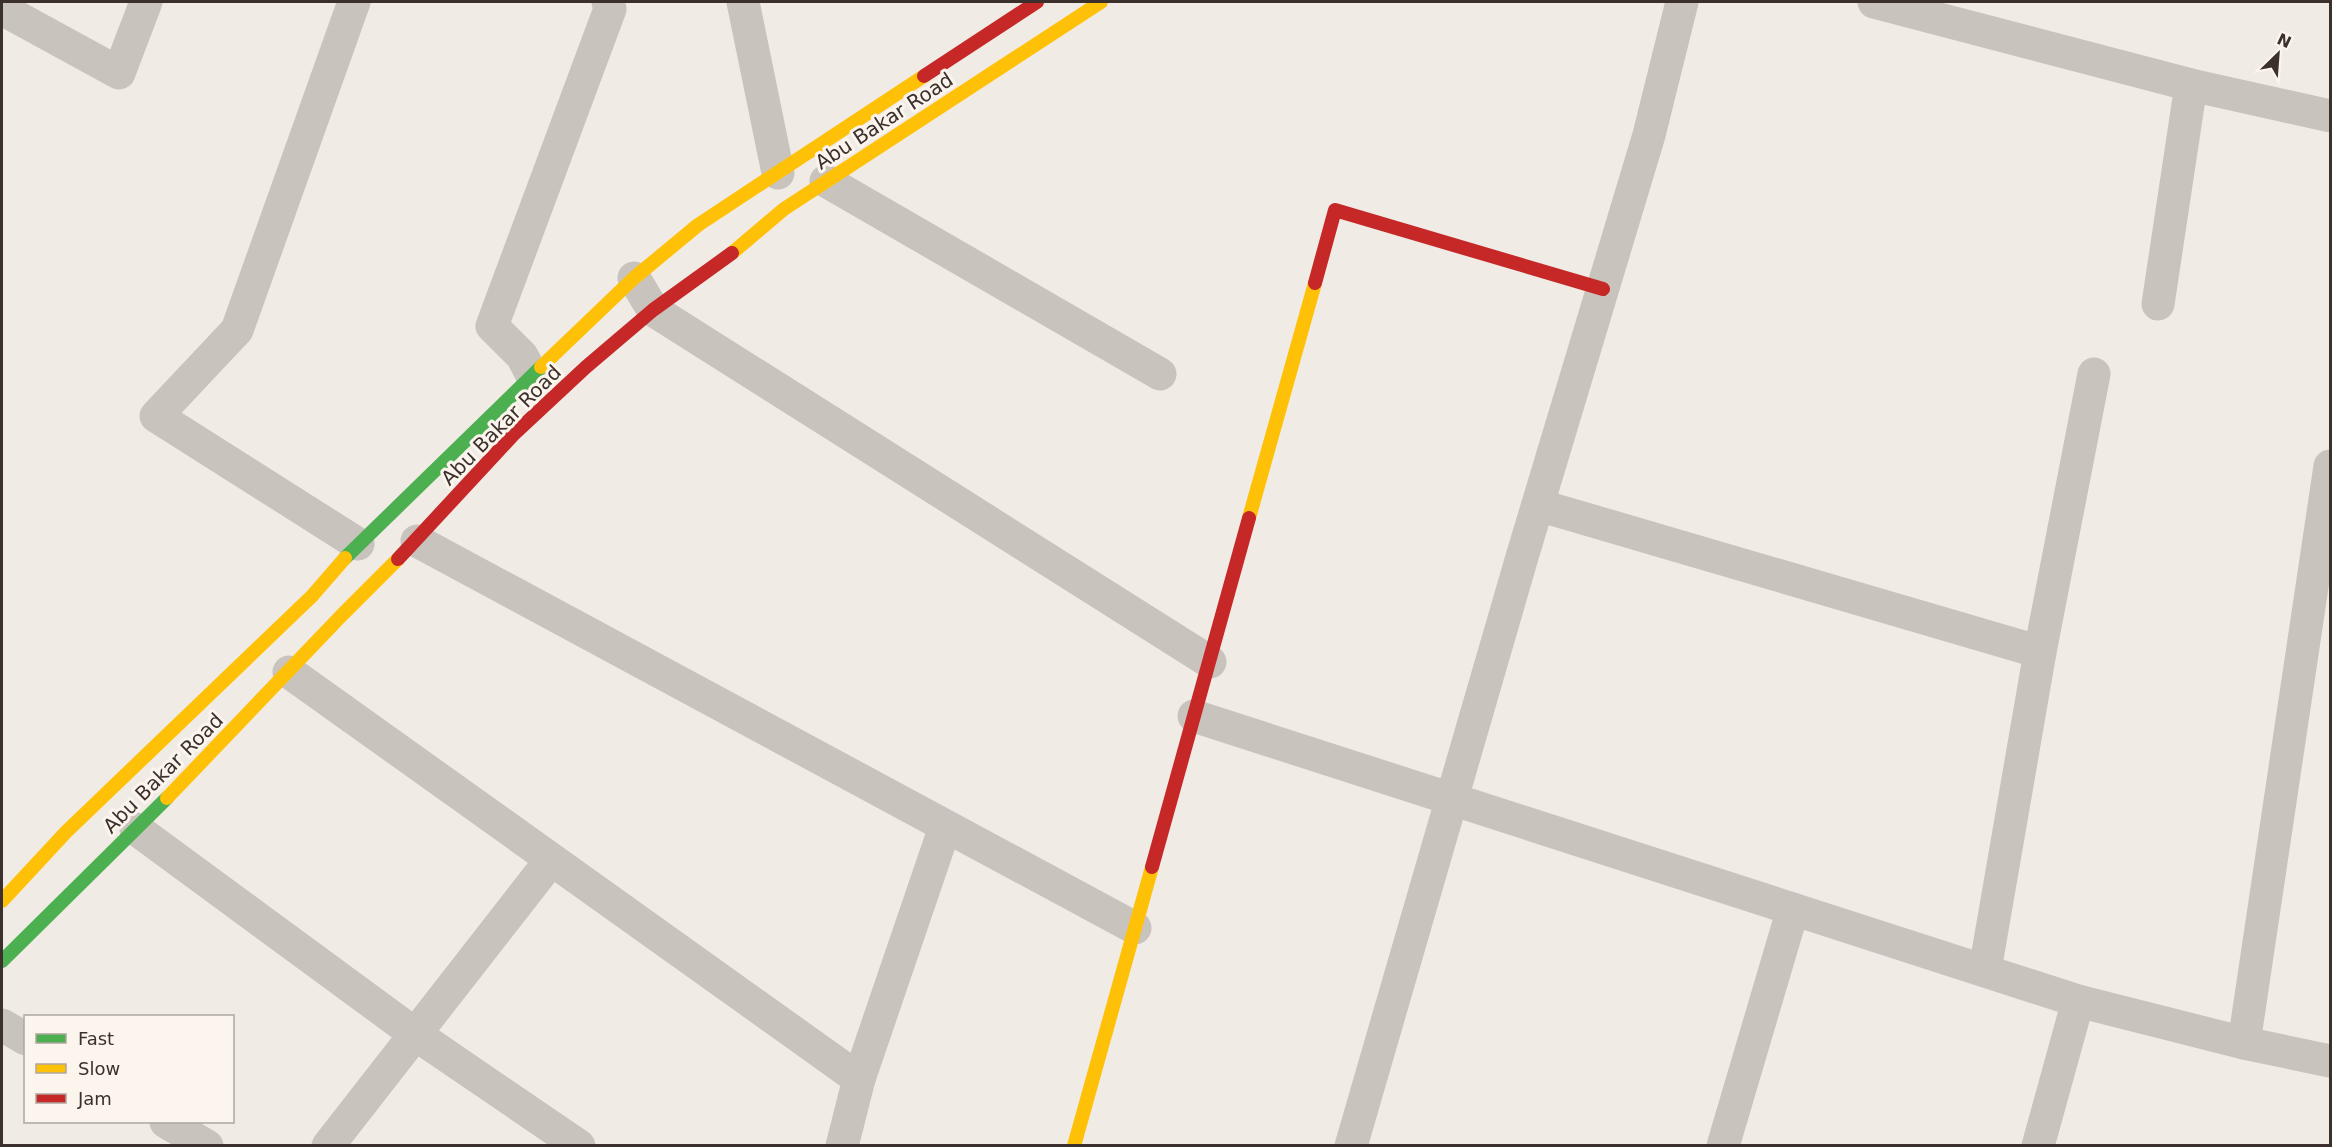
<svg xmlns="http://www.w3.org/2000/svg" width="2332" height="1147" viewBox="0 0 2332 1147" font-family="'DejaVu Sans',sans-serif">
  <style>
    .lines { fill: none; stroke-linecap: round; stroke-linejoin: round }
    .street { stroke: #c9c3be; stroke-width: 33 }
    .fast { stroke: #4caf50; stroke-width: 14 }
    .slow { stroke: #ffc107; stroke-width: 14 }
    .jam { stroke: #c62828; stroke-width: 14 }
    .labels { text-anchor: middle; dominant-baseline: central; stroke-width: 6; stroke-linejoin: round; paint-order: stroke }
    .street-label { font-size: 20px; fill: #3b302b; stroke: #fbf5ee }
  </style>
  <rect width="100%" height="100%" fill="#f0ebe5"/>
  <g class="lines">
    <g class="street">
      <path d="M354,2L237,330L156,416L358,544"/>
      <path d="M743,2L778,173"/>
      <path d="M1874,2L2191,85L2330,116"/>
      <path d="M2,9L119,73L146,2"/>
      <path d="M826,181L1160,374"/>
      <path d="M634,278L653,310L1210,662"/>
      <path d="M2158,304L2191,85"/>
      <path d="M532,375L522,356L492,326L610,9L608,2"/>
      <path d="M1538,505L2040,652"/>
      <path d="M417,541L1135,928"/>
      <path d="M289,672L859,1079"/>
      <path d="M1194,716L2078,1001L2244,1043L2330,1061"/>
      <path d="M136,829L415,1034L579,1146"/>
      <path d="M1985,970L2040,652L2094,374"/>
      <path d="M2,1025L26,1039"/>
      <path d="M2244,1043L2330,466"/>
      <path d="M166,1122L207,1146"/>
      <path d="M328,1146L551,860"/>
      <path d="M842,1146L859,1079L945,827"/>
      <path d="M1351,1146L1522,557L1649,135L1682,2"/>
      <path d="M1723,1146L1793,909"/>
      <path d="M2038,1146L2078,1001"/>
    </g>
    <g class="fast">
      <path d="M345,558L541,367"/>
      <path d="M2,961L167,798"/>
    </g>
    <g class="slow">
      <path d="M732,253L784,209L1101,2"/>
      <path d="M541,367L634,278L698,225L924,76"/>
      <path d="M1249,518L1315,283"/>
      <path d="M167,798L340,617L398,559"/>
      <path d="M2,901L66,832L312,596L345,558"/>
      <path d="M1074,1146L1152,867"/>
    </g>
    <g class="jam">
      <path d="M924,76L1037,2"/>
      <path d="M1315,283L1335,210L1603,289"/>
      <path d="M398,559L513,435L586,367L653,310L732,253"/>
      <path d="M1152,867L1249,518"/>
    </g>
  </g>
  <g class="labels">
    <g class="street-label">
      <text transform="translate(884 121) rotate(-33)">Abu Bakar Road</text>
      <text transform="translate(501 425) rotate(-45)">Abu Bakar Road</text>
      <text transform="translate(163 773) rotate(-45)">Abu Bakar Road</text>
    </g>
  </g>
  <rect width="2332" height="1147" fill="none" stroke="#3b302b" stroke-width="6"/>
  <rect x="24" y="1015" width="210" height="108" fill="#fbf5ee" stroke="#aea6a0" stroke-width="1.5"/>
  <rect x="36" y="1034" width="30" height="9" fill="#4caf50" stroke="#aea6a0" stroke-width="1.5"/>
  <text x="78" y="1045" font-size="18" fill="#3b302b">Fast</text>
  <rect x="36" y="1064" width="30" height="9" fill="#ffc107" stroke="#aea6a0" stroke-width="1.5"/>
  <text x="78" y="1075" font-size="18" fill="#3b302b">Slow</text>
  <rect x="36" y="1094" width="30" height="9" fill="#c62828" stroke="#aea6a0" stroke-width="1.5"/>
  <text x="78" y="1105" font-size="18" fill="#3b302b">Jam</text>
  <g transform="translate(2278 54) rotate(25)" stroke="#fbf5ee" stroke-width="4.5" paint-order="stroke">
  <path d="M0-4.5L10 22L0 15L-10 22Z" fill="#3b302b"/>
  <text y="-9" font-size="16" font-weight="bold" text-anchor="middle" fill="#3b302b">N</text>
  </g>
</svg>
